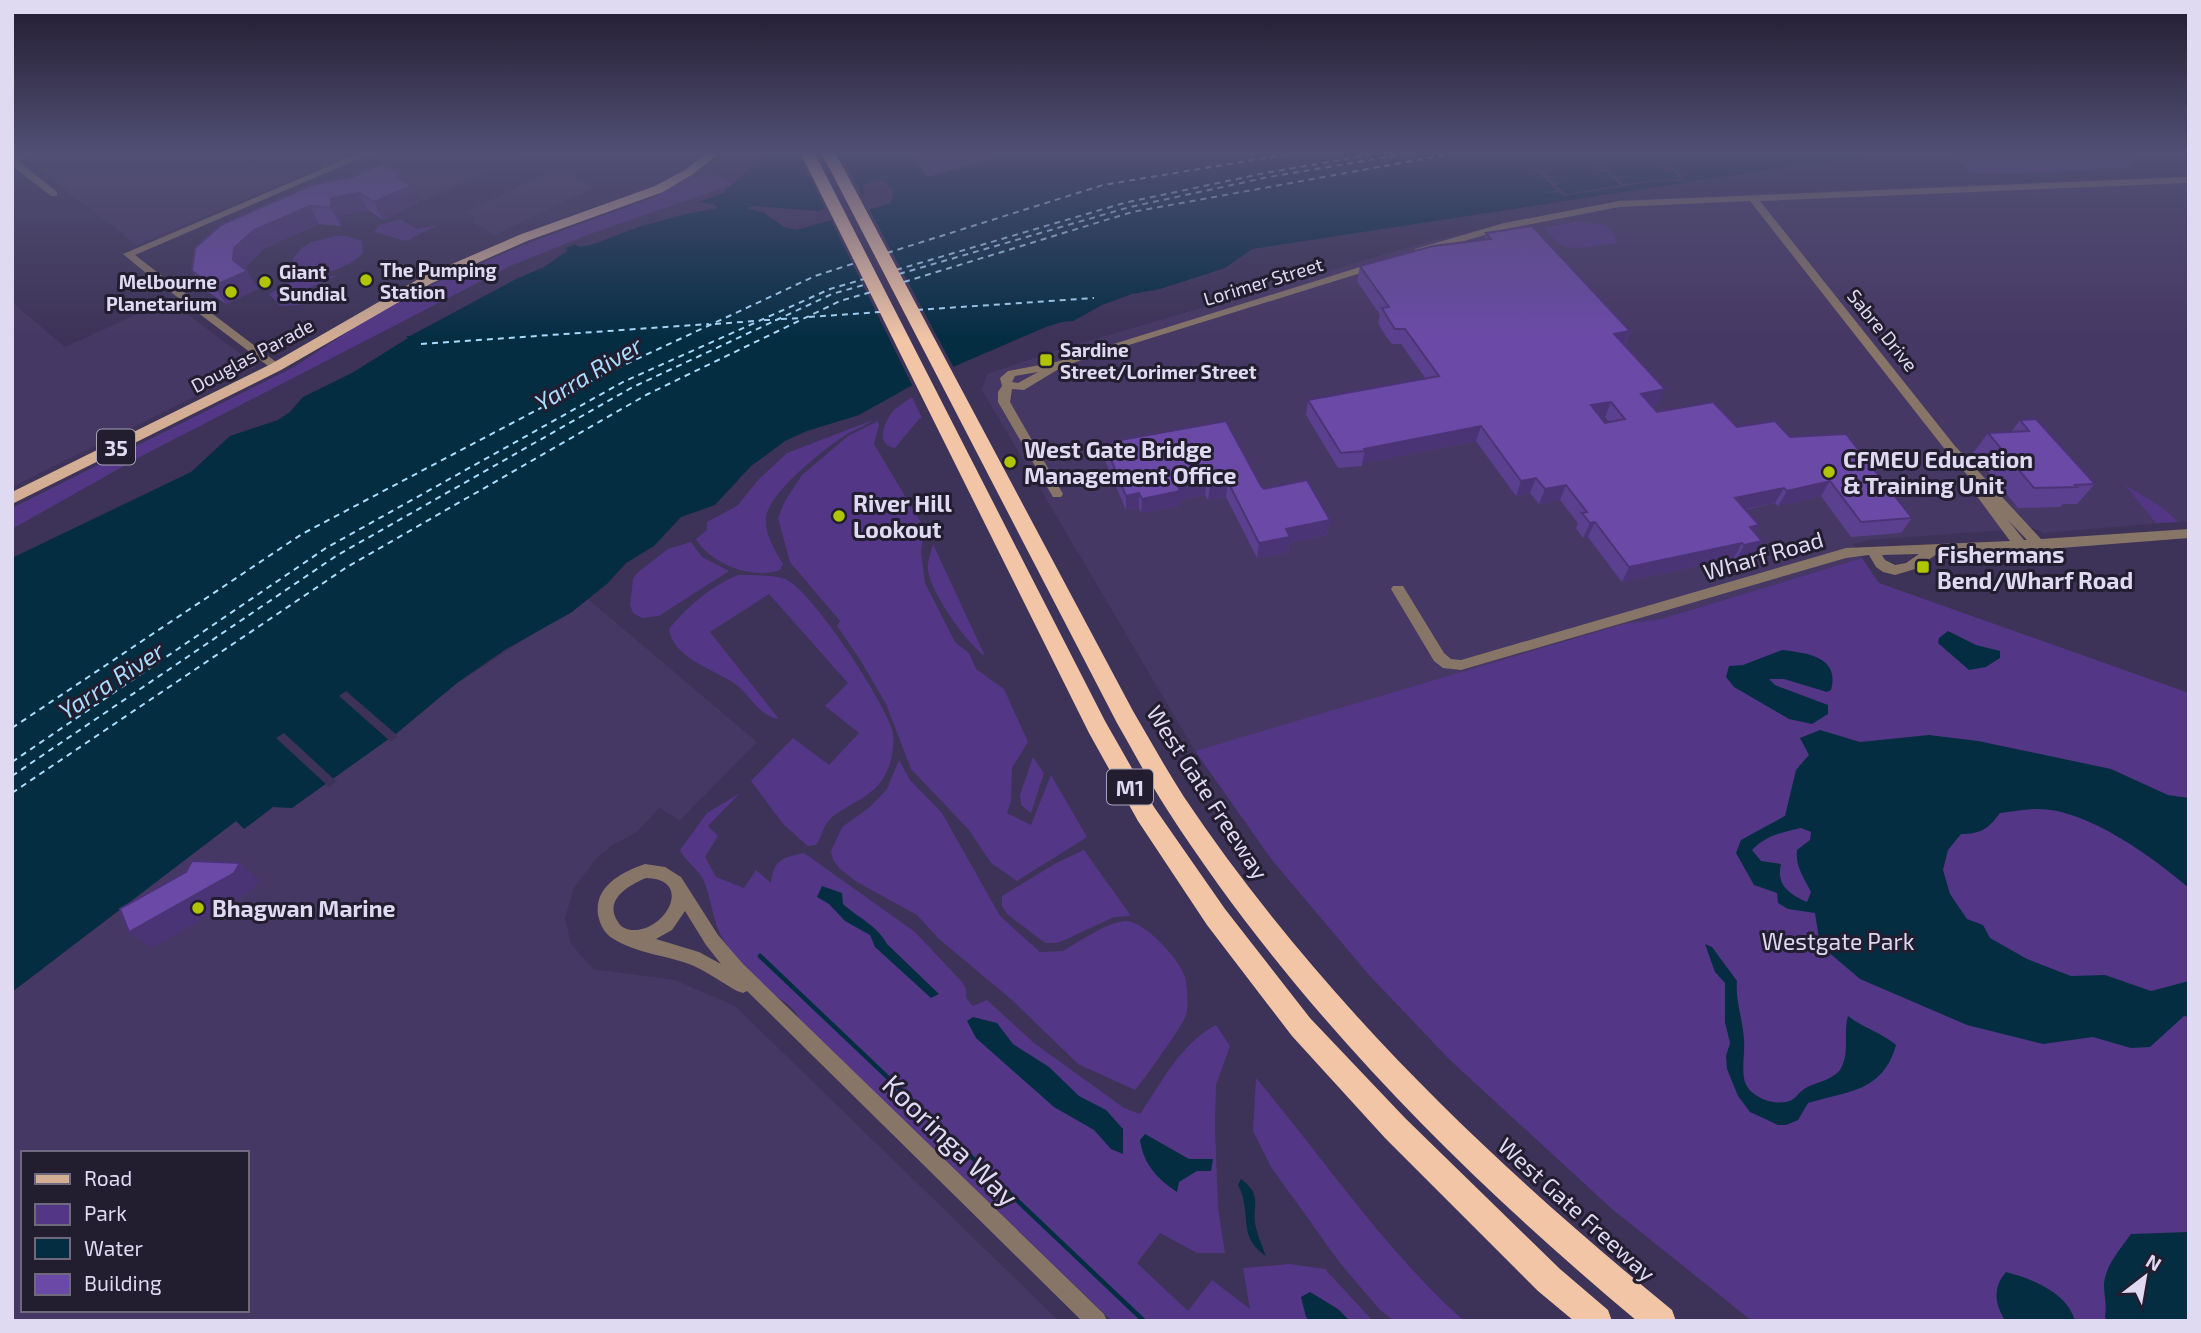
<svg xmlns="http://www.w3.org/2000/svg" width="2201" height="1333" viewBox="0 0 2201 1333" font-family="'Exo 2',sans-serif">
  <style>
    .built { fill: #463864; fill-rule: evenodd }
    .green { fill: #533786 }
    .water { fill: #042d42; fill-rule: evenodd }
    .pier { fill: #3d3257 }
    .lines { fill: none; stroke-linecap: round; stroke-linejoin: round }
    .stream { stroke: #042d42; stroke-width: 4.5 }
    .ferry { stroke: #a9dcfd; stroke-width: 2; stroke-dasharray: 6 5; stroke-linecap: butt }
    .street { fill: #877568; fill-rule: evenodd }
    .secondary { fill: #b29581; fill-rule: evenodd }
    .primary { fill: #d3ae95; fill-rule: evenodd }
    .highway { fill: #f1c5a6; fill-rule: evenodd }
    .wall { fill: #5c4090; fill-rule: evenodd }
    .shaded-wall { fill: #4b3475 }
    .building { fill: #6b4aa7; stroke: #4b3475; stroke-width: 2; fill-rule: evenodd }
    .poi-dot { fill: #b0c500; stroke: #221e2f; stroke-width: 2.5 }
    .labels { text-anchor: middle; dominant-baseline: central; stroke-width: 6; stroke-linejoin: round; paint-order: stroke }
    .far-poi-label { font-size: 19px; font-weight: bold; fill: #dfd9f1; stroke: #221e2f; text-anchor: start }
    .far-street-label { font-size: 19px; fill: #dfd9f1; stroke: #221e2f }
    .shield { fill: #221e2f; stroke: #a6a1b7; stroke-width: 2 }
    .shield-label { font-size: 21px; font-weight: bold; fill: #dfd9f1 }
    .poi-label { font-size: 23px; font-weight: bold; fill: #dfd9f1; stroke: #221e2f; text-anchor: start }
    .street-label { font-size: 23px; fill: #dfd9f1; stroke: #221e2f }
    .park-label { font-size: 23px; fill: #ded8f1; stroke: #221e2f }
    .water-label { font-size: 24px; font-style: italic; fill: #a9dcfd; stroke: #221e2f }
    .near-street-label { font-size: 28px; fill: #dfd9f1; stroke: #221e2f }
  </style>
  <rect width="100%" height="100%" fill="#3d3257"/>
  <g class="built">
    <path d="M43,152H350L353,154L137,245L25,159Z"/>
    <path d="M385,152H531L424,200L361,162Z"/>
    <path d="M559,168L595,187L495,235L472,222L476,219L464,212Z"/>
    <path d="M2189,176V521L2044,533L2033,528L1869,540L1853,544L1862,558L1661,619L1195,751L982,390L987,374L1061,349L1430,241L1620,200Z"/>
    <path d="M168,300L257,366L12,487V302L65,347Z"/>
    <path d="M588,599L757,742L680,820L659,808L637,832L611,846L595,860L574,888L565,918L571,944L593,969L675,980L735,1006L1059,1321H12V992L236,821L245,829L273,807L292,808L397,733L457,683ZM23,1153H247V1310H23Z"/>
  </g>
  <g class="green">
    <path d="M912,152H1017L928,177Z"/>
    <path d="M712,174L734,184L590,234L510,266L138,458L12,529V508L294,367L396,300L523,245L654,197L689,177Z"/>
    <path d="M400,219L417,229L438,225L406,241L374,232L380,225Z"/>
    <path d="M1577,221L1606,225L1615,236L1616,244C1584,244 1567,260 1544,228Z"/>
    <path d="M335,236H347L362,241L363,253C348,269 310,283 293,264V258L303,247L312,242Z"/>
    <path d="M338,275L301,292L312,301L300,305L280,306L269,294L289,283Z"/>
    <path d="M912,397L922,418L919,419L895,448C875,445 884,422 893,411C898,406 906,402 912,397Z"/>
    <path d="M873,420C864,427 853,430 844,436C823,450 768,493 766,518C764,533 776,552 783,564L780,570C752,580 711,564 696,539L707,530V522L737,506L760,478L787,453Z"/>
    <path d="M878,421L879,425L874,444L924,528L921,552L925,583L955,642L969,653L976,669L1004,689L1028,742L1012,768L1011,801L1007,813L1031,825L1051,775L1087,837L1017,881L991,863L969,830L911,769L886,704L859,658L837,626L840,621L790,562L778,518L785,501L802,475L848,436Z"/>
    <path d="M2125,485L2163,508L2178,522L2156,523Z"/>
    <path d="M691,542L702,557L729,571L659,616L642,618L633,613L630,605L632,588L633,579L637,573L668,549Z"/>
    <path d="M933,544L985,656C966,643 932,594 928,571C927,561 931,552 933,544Z"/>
    <path d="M1862,558L1879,583L2189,693V1321H1752L1612,1209L1450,1060L1369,975L1272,860L1195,751L1624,624L1661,619Z"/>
    <path d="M738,575C749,575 776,575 785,579C812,590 883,700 892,729C895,740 893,755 889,766C878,797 853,800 831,818C823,825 822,837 816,845L808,846L784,825L751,781L793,738L829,765L859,733L825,706L848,683L769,594L710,632L779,719C758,716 751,695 734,683C714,670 672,657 669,629C687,607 711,586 738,575Z"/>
    <path d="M1033,757L1044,773L1031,813L1021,805L1020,795Z"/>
    <path d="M899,760L910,780L942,813L1000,916L1040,952L1063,951C1078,942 1108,922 1125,921C1144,920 1180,960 1185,977C1187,986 1189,1007 1186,1015C1183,1026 1144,1079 1135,1090L1078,1064L1012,1000L939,939L917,915L857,882L840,869L833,860L831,851L842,827L870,807L887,789Z"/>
    <path d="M740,793L708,826L718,836L705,857L716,877L744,888L756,870L771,883C774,859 782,858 804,853L915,932L962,982L966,989V998L973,1006L987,1000L1034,1043L1124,1108L1140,1114C1162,1082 1181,1043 1216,1025L1230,1046L1216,1085L1215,1127L1218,1208L1225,1253H1197L1160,1233L1137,1263L1188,1311L1212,1280L1250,1309L1243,1268L1290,1264L1325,1269L1373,1321H1112L799,1019C794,1005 782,1002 772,993C755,978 737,960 724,941C712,922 712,899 703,879C697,868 685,861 680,850L707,813Z"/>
    <path d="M1084,850L1131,916L1114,917L1058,943H1045L1007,914L1002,906V896L1058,862Z"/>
    <path d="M1256,1078C1325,1160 1384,1249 1464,1321H1394L1379,1309L1340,1263L1271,1167L1253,1131Z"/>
  </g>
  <g class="water">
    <path d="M777,152H910L927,177L1017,152H1885L1252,249L1225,268L1160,289L1132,294L1102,305L1073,321L1062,322L1046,327L962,363L909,387L859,415L807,431L785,441L751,466L715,505L681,517L654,546L626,563L608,583L572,612L506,649L457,683L397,733L292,808L273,807L244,829L236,821L12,992V558L191,472L230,436L278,420L290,412L303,397L352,373L408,338L406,336H410L516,279L544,267L567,251L566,248L575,244L579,247C596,245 611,237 627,231C657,221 687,213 719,208L712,204L698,202L723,193L755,163ZM873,180L883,181L892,188L893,199L889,204L796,230L784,227L764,213L746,208L755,206L817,211L864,199L863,185Z"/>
    <path d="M1948,631L1976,645L2000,651V658L1986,667L1969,670L1938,643L1939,638Z"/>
    <path d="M1782,650C1808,653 1840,657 1831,690L1827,692L1784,679H1769L1775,685L1828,705V714L1812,724L1789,719L1734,687L1726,677L1729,666L1743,665Z"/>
    <path d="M1820,730L1860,742L1929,735L1978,741L2111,769L2168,795L2189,798V888C2153,857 2087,809 2038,809C2025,809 2012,812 2000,813C1988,829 1981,834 1961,834L1948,850L1943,870L1950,894L1967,919L1983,925L1990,938L2027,959L2071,976L2105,975L2151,991L2189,981V1017L2184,1016L2150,1047L2131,1048L2093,1037L2043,1044L1967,1025L1860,979L1820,945L1815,913L1788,909L1778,903L1777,893L1754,885L1736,853L1741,840L1785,816L1796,770L1809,755L1800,738ZM1801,828L1811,832L1810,840L1797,850C1795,866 1804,878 1811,892L1807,902C1789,894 1776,885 1781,864L1761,861L1752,850C1765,836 1783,832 1801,828Z"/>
    <path d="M822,886L842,893L843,904C857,917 878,926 887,944L939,994L931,998L875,947L870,935L845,921L829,904L817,897Z"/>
    <path d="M1705,944L1712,947L1737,981C1735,1000 1743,1020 1744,1040C1745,1052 1742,1066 1744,1078C1746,1096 1775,1108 1792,1100C1796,1097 1800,1092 1804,1089C1815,1082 1835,1080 1841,1068C1850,1052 1843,1033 1848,1016C1863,1028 1881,1032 1896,1045C1883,1092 1848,1091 1808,1103L1798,1120L1786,1125H1778L1750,1112L1738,1096L1727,1069L1726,1056L1730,1043L1725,1022V983L1715,972Z"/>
    <path d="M973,1017L997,1023L1013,1044L1049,1067L1079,1096L1106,1110L1123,1129V1154L1111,1149L1094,1130L1054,1107L976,1038L967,1021Z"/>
    <path d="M1145,1134L1189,1159H1213L1211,1171H1197L1179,1182L1177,1192C1157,1179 1143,1163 1140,1140Z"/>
    <path d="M1241,1179C1262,1195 1253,1202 1255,1223C1257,1234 1262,1246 1266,1256C1236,1236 1253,1213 1238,1185Z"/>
    <path d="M2189,1232V1321H2107L2105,1317C2107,1303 2104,1297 2104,1284C2105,1266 2121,1248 2131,1234Z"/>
    <path d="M2006,1272C2032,1279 2067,1292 2075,1321H2005C1995,1304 1992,1288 2006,1272Z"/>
    <path d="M1310,1292L1338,1309L1350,1321H1310L1306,1317L1301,1297Z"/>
  </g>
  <g class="pier">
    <path d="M797,152H839L866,202L827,212Z"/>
    <path d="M1671,153L1673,154L1660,157L1665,162L1679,161L1668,163L1673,168L1687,167L1675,170L1681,175L1694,173L1683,176L1689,182L1657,181L1563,196L1558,192L1545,193L1558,190L1551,185L1539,186L1550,184L1546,178L1532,179L1544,177L1539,172L1524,173L1555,168L1542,171L1548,176L1560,175L1548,178L1555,183L1567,182L1555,185L1562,190L1574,189L1562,191L1567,194L1620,185L1615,179L1599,180L1612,178L1607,172H1591L1604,170L1599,164H1581L1613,159L1614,161L1601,164L1608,170L1621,169L1609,170L1614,176H1629L1617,178L1623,184L1656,180L1680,179L1677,177L1666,178L1678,176L1673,170L1659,171L1670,169L1665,164H1652L1663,162L1658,157L1642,158Z"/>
    <path d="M868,207L955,370L914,389L830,218Z"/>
    <path d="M346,691L398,736L391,742L339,696Z"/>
    <path d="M284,733L337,782L329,787L276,738Z"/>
  </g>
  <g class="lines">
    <path class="stream" d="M760,956L1144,1321"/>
    <g class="ferry">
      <path d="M887,253L1103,185L1301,152"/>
      <path d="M896,270L1124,203L1265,173L1387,152"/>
      <path d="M899,274L1130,207L1269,177L1417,152"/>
      <path d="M904,282L1132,212L1461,152"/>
      <path d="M917,310L1094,298"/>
      <path d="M809,317L880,312"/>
      <path d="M781,319L803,318"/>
      <path d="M764,320H776"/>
      <path d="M715,324L755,321"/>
      <path d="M421,344L709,324"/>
      <path d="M12,728L302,534L609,372L815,276L855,263"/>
      <path d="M12,762L326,548L623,382L830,289L864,279"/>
      <path d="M12,776L336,556L631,388L832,294L867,284"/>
      <path d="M12,793L347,567L646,395L840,301L871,292"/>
    </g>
    <g class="street">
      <path d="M25,152H38L18,161L57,192V196H51L12,166V157Z"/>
      <path d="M362,152L370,154L135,255L166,279L178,283L181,290L280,365V369H272L172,293L169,287L158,283L123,254Z"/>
      <path d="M2189,177V183L1760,201L1955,446L2041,539L2189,529V538L2021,551L1937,554L1915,569L1895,575L1883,572L1876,567L1869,555L1846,558L1461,670L1443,668L1434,661L1391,589L1393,586H1403L1444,653L1451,659L1461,660L1846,548L2010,541L1976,495L1974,492L1976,485L1947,452L1750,201L1619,207L1506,229L1419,254L1415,253V249L1504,223L1619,201ZM2008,520L2027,540H2024ZM1919,554L1906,563L1895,565L1885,560L1882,555Z"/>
      <path d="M1376,262L1381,265L1380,267L1087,358L1062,367L1024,390L1012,389L1010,402L1063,494L1061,497H1053L998,402V392L1002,386L1000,378L1008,371L1056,362ZM1038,372L1018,383L1012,382L1015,376Z"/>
      <path d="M645,864L665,867L681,877L718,935L743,964L1104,1314L1107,1321H1082L747,991L743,993L737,991C723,983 709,973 694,966C668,955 636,954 612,938C604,933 600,924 598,915C594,886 622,872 645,864ZM646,878C695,879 665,933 631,930C625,929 621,927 618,922C603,900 629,885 646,878ZM685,911L706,945L721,964L699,952L656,939L672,930Z"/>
    </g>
    <path class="secondary" d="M356,152H374L369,155Z"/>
    <path class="primary" d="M708,152H721L693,174L663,192L527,241L432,283L281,370L12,504V492L271,364L422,277L519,235L655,186L685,170Z"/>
    <g class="highway">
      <path d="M800,152H814L1105,721L1154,807L1225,909L1310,1018L1405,1118L1560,1269L1608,1310L1612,1321H1574L1538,1291L1385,1138L1292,1036L1207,925L1138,821L1089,733Z"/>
      <path d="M821,152H835L1133,711C1150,740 1166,769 1184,797C1317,995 1488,1160 1672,1310L1676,1321H1637C1459,1172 1294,1006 1168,811C1149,782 1134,752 1117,723Z"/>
    </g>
  </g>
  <g class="wall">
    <path d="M1949,152H2141L2129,168L1992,174L1971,173Z"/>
    <path d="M404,182L419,203L383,220L368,210L340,216L341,226L319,224L265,248L246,266L245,270L258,289L226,304L204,289L192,271L221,225Z"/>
    <path d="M1486,233L1630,331L1625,345L1659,404L1651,406L1657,412L1790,437L1912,518L1901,533L1851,537L1821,496L1778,506L1775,503L1745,510L1759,525L1755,532L1762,541L1753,556L1736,560L1734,558L1622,582L1588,537L1583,538L1576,528L1578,523L1560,500L1539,504L1530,493L1516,496L1476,441L1362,463V466L1338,468L1306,415L1308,400L1426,379L1401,344H1392L1385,335L1378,323L1380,315L1357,281L1360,266L1485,240ZM1601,417H1605L1609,422L1605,423Z"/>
    <path d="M2020,420L2095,484L2077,504H2063L2060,507L2018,508L1973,453L1988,433L2011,432Z"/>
    <path d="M1104,443L1261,486L1264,489L1330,520L1327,535L1289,543L1288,552L1257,558L1226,497L1208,500L1205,495L1180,500L1179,506L1141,513L1139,508L1126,510L1104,458Z"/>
  </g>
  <g class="shaded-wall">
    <path d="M401,175L407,188L411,186L419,203L383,220L374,202L397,177Z"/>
    <path d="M359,193L368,210L340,216L341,226L331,208V198Z"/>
    <path d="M310,206L319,224L265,248L246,266L245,272L247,271L258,289L226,304L214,286L233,260L234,248L254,230Z"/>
    <path d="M1630,331L1624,346L1614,334Z"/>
    <path d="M1665,389L1659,404L1634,409L1641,394Z"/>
    <path d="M1611,402L1605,417L1585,421L1591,405Z"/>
    <path d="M1481,426L1476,441L1362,463L1365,451L1364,449Z"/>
    <path d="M1536,478L1530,493L1516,496L1521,481Z"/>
    <path d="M1207,480L1205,495L1180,500L1179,506L1141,513L1142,499L1178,486Z"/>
    <path d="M1830,481L1821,496L1778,506L1787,491Z"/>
    <path d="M1228,482L1226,497L1208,500L1210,486Z"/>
    <path d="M1566,485L1560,500L1539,504L1545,489Z"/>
    <path d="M1784,488L1775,503L1726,513L1735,498Z"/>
    <path d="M1139,493V508L1126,510V496Z"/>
    <path d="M1330,520L1327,535L1289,543L1288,552L1257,558L1259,543L1286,529Z"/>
    <path d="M1595,522L1588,537L1583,538L1590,523Z"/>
    <path d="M1759,525L1750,540V527Z"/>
    <path d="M1762,541L1753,556L1736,560L1744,545Z"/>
    <path d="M1742,543L1734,558L1622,582L1629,567Z"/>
    <path d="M240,863L259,880L253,890L152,948L129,932Z"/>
  </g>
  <g class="building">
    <path d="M1980,152H2083L2004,155L1982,154Z"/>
    <path d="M383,164L401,175L397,177L411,186L374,202L359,193L331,198V208L310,206L254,230L234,248L233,260L247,271L214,286L192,271L195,248L221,225L312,185L352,177Z"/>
    <path d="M1532,226L1630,331L1614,334L1665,389L1641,394L1657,412L1713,402L1737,427L1775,421L1790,437L1846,434L1912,518L1861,522L1830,481L1787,491L1784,488L1735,498L1759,525L1750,527L1762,541L1744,545L1742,543L1629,567L1595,522L1590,523L1582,513L1587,512L1566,485L1545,489L1536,478L1521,481L1481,426L1364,449L1365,451L1341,453L1308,400L1439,376L1405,329H1395L1389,320L1382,308L1389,307L1360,266L1433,246L1491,239L1486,233ZM1611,402L1625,419L1605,423L1591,405Z"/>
    <path d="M2036,419L2095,484L2075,485L2077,487L2034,488L1988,433L2029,431L2020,420Z"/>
    <path d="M1226,421L1261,486L1264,489L1307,480L1330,520L1286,529L1290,537L1259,543L1228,482L1210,486L1207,480L1178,486L1180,491L1142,499L1139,493L1126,496L1104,443Z"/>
    <path d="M192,861L240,863L234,873L129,932L120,909L186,872Z"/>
  </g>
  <linearGradient id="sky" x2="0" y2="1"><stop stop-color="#221c30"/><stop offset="0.45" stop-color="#514f74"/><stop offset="1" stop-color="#514f74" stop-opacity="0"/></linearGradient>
  <rect width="2201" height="339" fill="url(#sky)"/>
  <g class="poi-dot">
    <circle cx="366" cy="280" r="7"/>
    <circle cx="265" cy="282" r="7"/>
    <circle cx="231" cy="292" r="7"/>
    <rect x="1039" y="353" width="14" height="14" rx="3.5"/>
    <circle cx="1010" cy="462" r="7"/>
    <circle cx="1829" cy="472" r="7"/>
    <circle cx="839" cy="516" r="7"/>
    <rect x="1916" y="560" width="14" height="14" rx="3.5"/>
    <circle cx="198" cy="908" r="7"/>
  </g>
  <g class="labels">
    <g class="far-poi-label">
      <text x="380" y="269">The Pumping<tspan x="380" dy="22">Station</tspan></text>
      <text x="279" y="271">Giant<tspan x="279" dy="22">Sundial</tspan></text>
      <text x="217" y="281" text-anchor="end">Melbourne<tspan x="217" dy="22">Planetarium</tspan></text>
      <text x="1060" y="349">Sardine<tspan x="1060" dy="22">Street/Lorimer Street</tspan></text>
    </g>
    <g class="far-street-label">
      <text transform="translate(1263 281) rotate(-17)">Lorimer Street</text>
      <text transform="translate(1883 330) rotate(51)">Sabre Drive</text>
      <text transform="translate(252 355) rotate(-28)">Douglas Parade</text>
    </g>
    <g class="shield">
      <rect x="97" y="429.5" width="38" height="35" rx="5"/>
      <rect x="1107" y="769.5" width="46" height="35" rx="5"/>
    </g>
    <g class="shield-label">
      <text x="116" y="447">35</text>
      <text x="1130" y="787">M1</text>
    </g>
    <g class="poi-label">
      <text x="1024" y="449">West Gate Bridge<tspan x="1024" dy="26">Management Office</tspan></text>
      <text x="1843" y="459">CFMEU Education<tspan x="1843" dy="26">&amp; Training Unit</tspan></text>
      <text x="853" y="503">River Hill<tspan x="853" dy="26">Lookout</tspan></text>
      <text x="1937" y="554">Fishermans<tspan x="1937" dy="26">Bend/Wharf Road</tspan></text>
      <text x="212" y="908">Bhagwan Marine</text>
    </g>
    <g class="street-label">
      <text transform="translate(1763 555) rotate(-16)">Wharf Road</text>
      <text transform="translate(1208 792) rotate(57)">West Gate Freeway</text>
      <text transform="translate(1577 1209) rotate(42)">West Gate Freeway</text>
    </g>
    <g class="park-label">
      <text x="1838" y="941">Westgate Park</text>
    </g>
    <g class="water-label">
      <text transform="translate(588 373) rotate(-31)">Yarra River</text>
      <text transform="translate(111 680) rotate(-33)">Yarra River</text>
    </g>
    <g class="near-street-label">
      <text transform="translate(951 1140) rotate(44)">Kooringa Way</text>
    </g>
  </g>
  <rect width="2201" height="1333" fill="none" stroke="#dfd9f1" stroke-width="28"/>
  <rect x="21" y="1151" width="228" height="161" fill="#221e2f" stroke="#6e697d" stroke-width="2"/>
  <rect x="35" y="1174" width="35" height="10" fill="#d3ae95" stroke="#6e697d" stroke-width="2"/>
  <text x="84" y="1186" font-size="21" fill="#dfd9f1">Road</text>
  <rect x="35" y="1204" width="35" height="21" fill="#533786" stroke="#6e697d" stroke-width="2"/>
  <text x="84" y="1221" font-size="21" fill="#dfd9f1">Park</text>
  <rect x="35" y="1238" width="35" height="21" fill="#042d42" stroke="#6e697d" stroke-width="2"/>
  <text x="84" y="1256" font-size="21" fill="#dfd9f1">Water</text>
  <rect x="35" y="1274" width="35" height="21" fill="#6b4aa7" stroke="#6e697d" stroke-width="2"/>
  <text x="84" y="1291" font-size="21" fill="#dfd9f1">Building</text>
  <g transform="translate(2145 1277) rotate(31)" stroke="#221e2f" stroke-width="5" paint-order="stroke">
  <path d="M0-5L12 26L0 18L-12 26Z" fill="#dfd9f1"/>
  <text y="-10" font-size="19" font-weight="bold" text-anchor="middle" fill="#dfd9f1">N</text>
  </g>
</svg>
